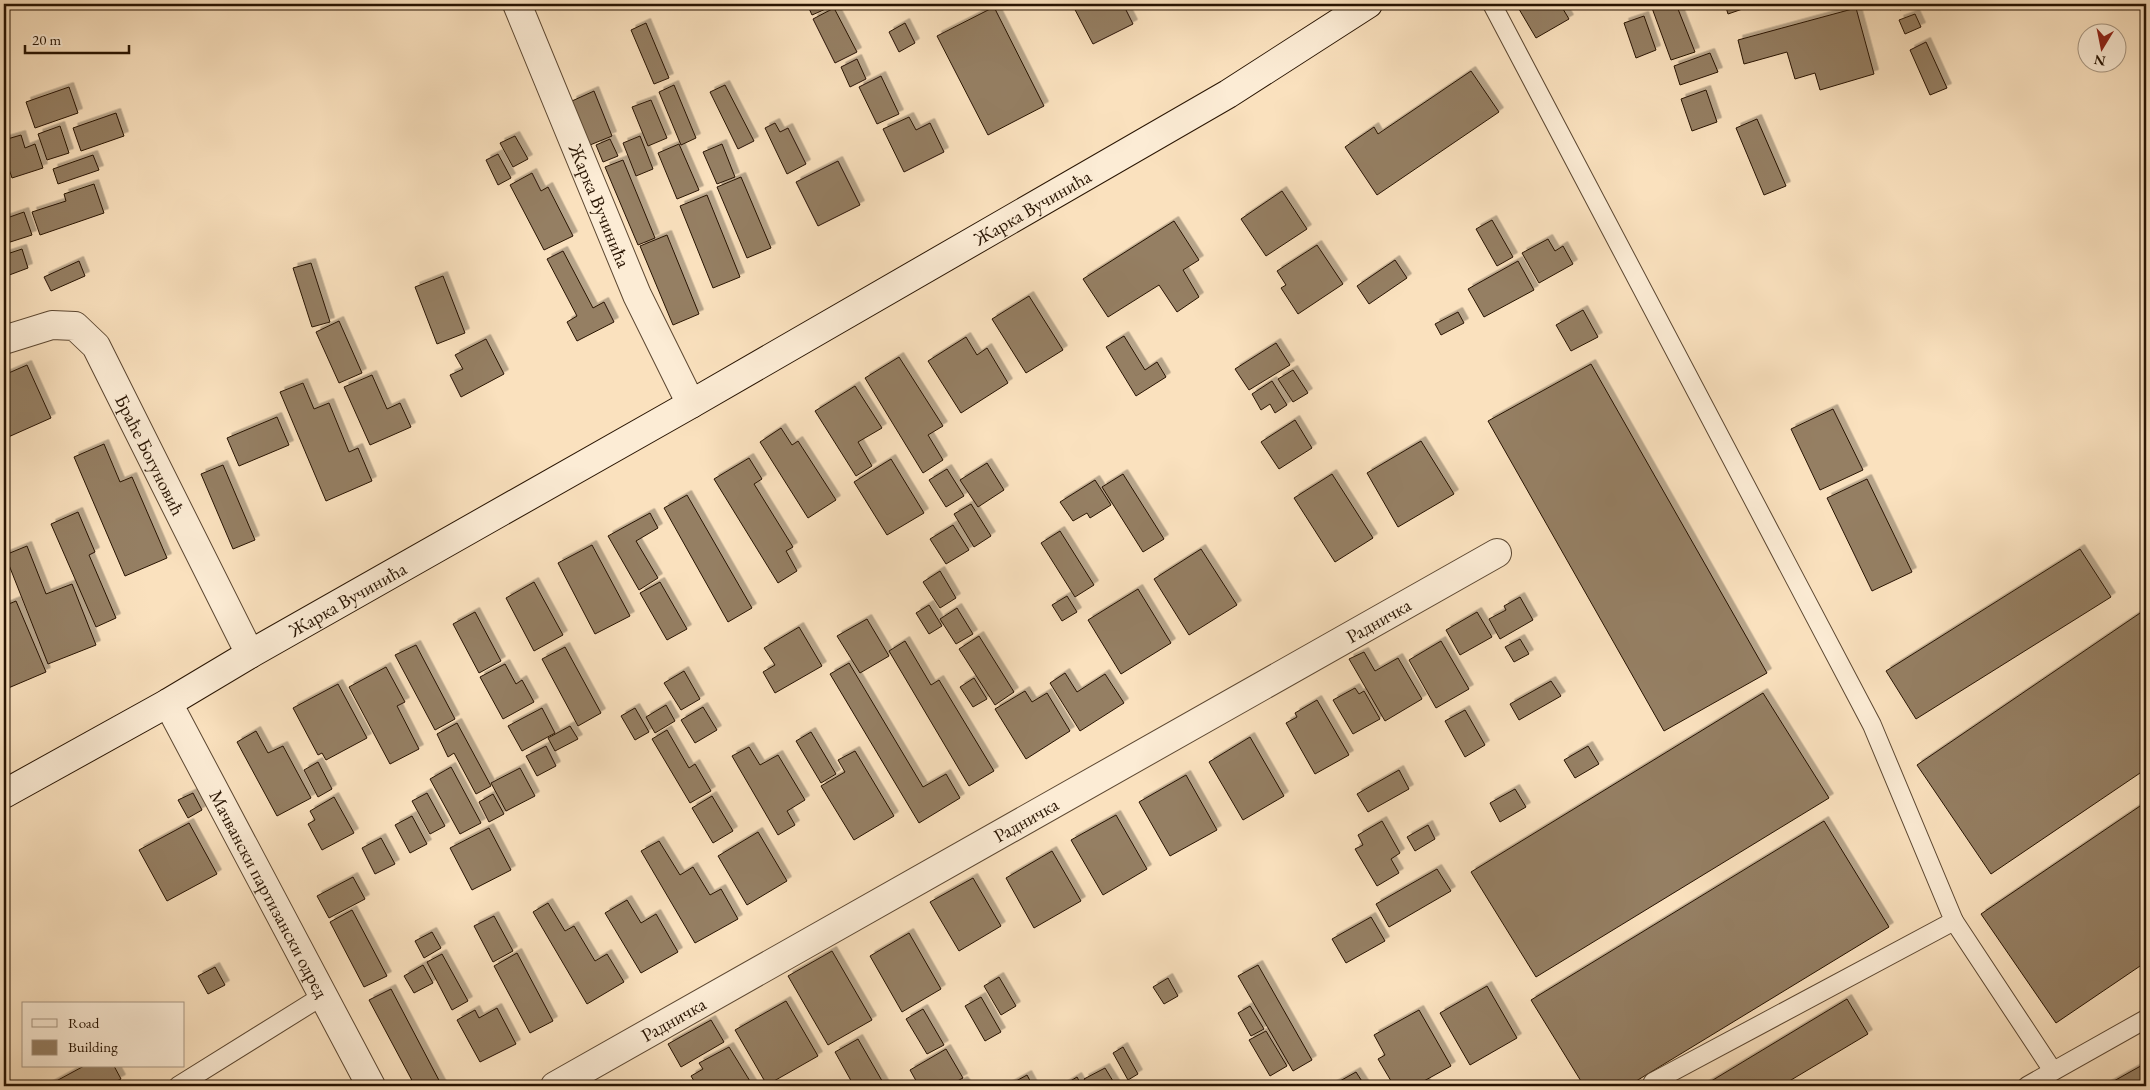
<svg xmlns="http://www.w3.org/2000/svg" width="2150" height="1090" font-family="'EB Garamond',serif">
	<style>
		.building { fill: #957f64; stroke: #281402; filter: url(#shadow) }
		.lines { fill: none; stroke-linecap: round; stroke-linejoin: round }
		.lane-casing { stroke: #5c4731; stroke-width: 20 }
		.street-casing { stroke: #5c4731; stroke-width: 30 }
		.secondary-casing { stroke: #281402; stroke-width: 30 }
		.lane { stroke: #fcecd5; stroke-width: 18 }
		.street { stroke: #fcecd5; stroke-width: 28 }
		.secondary { stroke: #fcecd5; stroke-width: 28 }
		.labels { text-anchor: middle; stroke-width: 4; stroke-linejoin: round; paint-order: stroke }
		.street-label { font-size: 19px; fill: #281402; stroke: #fcecd5 }
	</style>
	<defs>
		<filter id="shadow"><feDropShadow dx="4.5" dy="-4.5" stdDeviation="0" flood-color="#0004"/></filter>
	</defs>
	<rect width="100%" height="100%" fill="#fae1be"/>
	<filter id="stains"><feTurbulence type="fractalNoise" baseFrequency=".004" numOctaves="4"/><feColorMatrix values="0 0 0 0 .2 0 0 0 0 .09 0 0 0 0 .02 0 0 0 .5 -.17"/></filter>
	<radialGradient id="worn" r=".72"><stop offset=".6" stop-color="#630" stop-opacity="0"/><stop offset="1" stop-color="#630" stop-opacity=".3"/></radialGradient>
	<!-- building -->
	<g class="building">
		<polygon points="807,4 826,4 828,8 812,15"/>
		<polygon points="1072,4 1112,4 1113,7 1123,4 1133,24 1093,44"/>
		<polygon points="1516,4 1560,4 1569,19 1536,38"/>
		<polygon points="1650,4 1665,4 1652,8"/>
		<polygon points="1665,4 1676,4 1695,52 1671,60 1652,8"/>
		<polygon points="1725,4 1757,4 1728,14"/>
		<polygon points="1898,4 1920,4 1900,10"/>
		<polygon points="994,7 1044,106 988,135 937,36"/>
		<polygon points="834,8 857,52 835,63 813,19"/>
		<polygon points="1856,8 1874,74 1820,90 1815,73 1795,79 1787,52 1744,64 1738,40"/>
		<polygon points="1915,14 1921,27 1905,34 1899,20"/>
		<polygon points="1644,16 1656,50 1636,58 1624,23"/>
		<polygon points="646,23 669,78 654,84 631,30"/>
		<polygon points="905,23 915,43 899,52 889,32"/>
		<polygon points="1926,42 1947,88 1930,95 1910,50"/>
		<polygon points="1710,53 1718,72 1680,85 1674,66"/>
		<polygon points="857,59 866,79 850,87 841,67"/>
		<polygon points="1471,71 1499,112 1377,195 1345,147 1374,127 1378,134"/>
		<polygon points="881,76 899,114 877,124 859,87"/>
		<polygon points="674,85 696,138 681,145 659,92"/>
		<polygon points="725,85 754,141 738,149 710,92"/>
		<polygon points="69,87 78,113 35,128 26,102"/>
		<polygon points="1706,90 1717,122 1692,131 1681,99"/>
		<polygon points="594,91 612,136 590,145 572,101"/>
		<polygon points="651,100 667,138 648,146 632,107"/>
		<polygon points="116,113 124,136 81,151 73,128"/>
		<polygon points="909,117 916,130 930,123 944,152 904,172 883,129"/>
		<polygon points="1757,119 1786,186 1764,195 1736,128"/>
		<polygon points="775,123 780,132 788,128 806,164 787,174 765,128"/>
		<polygon points="60,126 69,153 47,160 38,134"/>
		<polygon points="21,135 25,148 35,144 43,168 12,178 4,154 4,140"/>
		<polygon points="515,136 528,159 513,167 500,143"/>
		<polygon points="640,136 653,169 636,176 623,143"/>
		<polygon points="610,139 618,156 603,162 596,145"/>
		<polygon points="679,144 699,190 677,199 658,153"/>
		<polygon points="722,144 735,177 717,184 703,152"/>
		<polygon points="498,154 511,178 498,185 486,160"/>
		<polygon points="93,155 99,170 58,184 53,169"/>
		<polygon points="623,160 655,238 638,245 605,167"/>
		<polygon points="838,161 860,205 818,226 796,182"/>
		<polygon points="532,173 541,191 548,187 573,236 544,250 510,185"/>
		<polygon points="741,177 771,248 747,258 717,187"/>
		<polygon points="94,184 104,213 40,235 32,212 66,201 64,194"/>
		<polygon points="1282,191 1307,229 1266,256 1241,219"/>
		<polygon points="707,195 740,277 713,288 680,206"/>
		<polygon points="24,212 32,235 4,244 4,219"/>
		<polygon points="1492,220 1513,257 1497,266 1476,229"/>
		<polygon points="1174,221 1199,260 1183,270 1199,297 1177,312 1159,285 1108,317 1083,279"/>
		<polygon points="667,235 699,314 673,325 640,246"/>
		<polygon points="1548,239 1555,251 1563,246 1573,264 1539,283 1522,253"/>
		<polygon points="1317,245 1343,284 1298,314 1281,288 1286,285 1277,271"/>
		<polygon points="22,249 28,268 4,277 4,255"/>
		<polygon points="563,251 593,308 604,302 614,322 577,341 567,322 577,316 547,259"/>
		<polygon points="1395,260 1407,278 1369,304 1357,286"/>
		<polygon points="79,261 85,276 51,291 44,277"/>
		<polygon points="1518,261 1534,290 1484,317 1468,289"/>
		<polygon points="311,263 330,322 312,327 293,268"/>
		<polygon points="443,276 465,333 437,344 415,287"/>
		<polygon points="1029,296 1063,350 1026,373 992,319"/>
		<polygon points="1583,310 1598,337 1571,351 1556,325"/>
		<polygon points="1458,312 1464,323 1441,335 1435,324"/>
		<polygon points="339,321 362,373 339,383 316,332"/>
		<polygon points="1124,336 1145,370 1157,362 1166,377 1136,396 1106,347"/>
		<polygon points="966,337 977,355 987,348 1008,383 961,413 928,361"/>
		<polygon points="486,339 504,374 461,397 450,375 463,369 455,355"/>
		<polygon points="1276,343 1290,365 1249,390 1235,369"/>
		<polygon points="899,357 943,426 928,435 943,460 923,473 865,378"/>
		<polygon points="1591,364 1767,673 1664,731 1488,421"/>
		<polygon points="27,365 51,418 6,438 4,433 4,375"/>
		<polygon points="1293,370 1308,393 1293,402 1278,379"/>
		<polygon points="372,375 387,409 400,403 411,427 370,445 344,387"/>
		<polygon points="1272,381 1287,405 1275,413 1270,404 1261,410 1252,394"/>
		<polygon points="303,383 314,409 329,403 349,452 358,448 372,481 326,501 280,392"/>
		<polygon points="855,386 882,428 858,442 872,466 856,476 815,411"/>
		<polygon points="1833,409 1863,470 1820,490 1791,429"/>
		<polygon points="277,417 289,445 239,466 227,438"/>
		<polygon points="1295,420 1312,448 1279,469 1261,442"/>
		<polygon points="781,428 792,445 798,441 836,500 808,518 760,442"/>
		<polygon points="1421,441 1454,494 1398,527 1367,473"/>
		<polygon points="104,444 120,482 132,477 167,558 125,576 74,457"/>
		<polygon points="749,458 762,479 754,484 793,547 786,551 797,571 778,583 714,479"/>
		<polygon points="891,459 924,513 887,535 854,482"/>
		<polygon points="987,463 1004,490 978,507 960,480"/>
		<polygon points="223,465 255,540 233,549 201,474"/>
		<polygon points="947,469 964,496 946,507 929,480"/>
		<polygon points="1123,474 1164,539 1143,552 1102,487"/>
		<polygon points="1332,474 1373,538 1335,562 1294,498"/>
		<polygon points="1867,479 1912,572 1872,591 1827,498"/>
		<polygon points="1095,480 1111,505 1090,518 1087,513 1073,521 1060,502"/>
		<polygon points="687,495 752,608 728,622 664,508"/>
		<polygon points="971,504 991,536 974,547 954,514"/>
		<polygon points="78,512 95,552 89,555 116,618 96,627 51,524"/>
		<polygon points="650,513 658,528 636,541 658,578 639,590 608,536"/>
		<polygon points="953,525 969,550 946,564 930,539"/>
		<polygon points="1060,531 1094,585 1075,597 1041,543"/>
		<polygon points="592,545 630,616 595,634 558,563"/>
		<polygon points="27,546 46,594 72,584 96,645 48,664 5,555"/>
		<polygon points="1201,549 1237,605 1189,635 1154,579"/>
		<polygon points="2080,549 2111,597 1916,719 1886,671"/>
		<polygon points="940,571 956,598 940,608 923,582"/>
		<polygon points="534,582 563,635 534,651 506,598"/>
		<polygon points="660,582 687,629 667,640 640,593"/>
		<polygon points="1138,589 1171,643 1121,674 1088,620"/>
		<polygon points="1067,596 1077,612 1062,621 1052,605"/>
		<polygon points="1520,597 1533,620 1500,639 1489,619 1506,610 1504,606"/>
		<polygon points="16,601 46,672 6,689 4,683 4,606"/>
		<polygon points="929,605 942,626 929,634 916,613"/>
		<polygon points="957,608 973,634 956,644 940,619"/>
		<polygon points="2146,609 2146,769 1991,874 1917,765"/>
		<polygon points="475,612 501,661 479,673 453,624"/>
		<polygon points="1477,612 1492,637 1460,655 1446,630"/>
		<polygon points="867,619 889,656 860,673 837,636"/>
		<polygon points="799,627 822,666 775,693 763,672 775,665 764,648"/>
		<polygon points="979,636 1014,692 995,705 959,649"/>
		<polygon points="1520,639 1529,654 1514,662 1505,647"/>
		<polygon points="905,641 931,685 939,680 994,771 969,786 889,651"/>
		<polygon points="1441,641 1469,689 1436,708 1409,660"/>
		<polygon points="416,645 455,719 435,730 395,655"/>
		<polygon points="565,647 601,713 578,726 542,659"/>
		<polygon points="1364,652 1375,671 1398,658 1422,699 1385,721 1349,659"/>
		<polygon points="849,663 923,787 946,774 960,798 919,823 830,674"/>
		<polygon points="505,664 516,684 522,680 534,702 503,719 480,677"/>
		<polygon points="386,667 405,702 397,706 419,749 390,764 349,687"/>
		<polygon points="684,671 700,699 681,710 664,683"/>
		<polygon points="1065,673 1077,692 1105,674 1124,703 1080,731 1050,683"/>
		<polygon points="974,678 987,699 973,707 960,687"/>
		<polygon points="1551,681 1561,696 1519,720 1510,704"/>
		<polygon points="338,684 367,738 326,760 322,753 318,755 293,708"/>
		<polygon points="1355,688 1359,694 1364,691 1380,719 1353,734 1333,700"/>
		<polygon points="1025,691 1032,702 1047,693 1070,731 1026,759 995,709"/>
		<polygon points="1763,693 1829,798 1536,977 1471,872"/>
		<polygon points="1317,700 1349,755 1315,774 1286,723 1297,717 1295,713"/>
		<polygon points="666,705 675,721 655,733 646,717"/>
		<polygon points="703,707 717,730 695,743 681,720"/>
		<polygon points="542,708 555,733 522,751 508,726"/>
		<polygon points="635,708 649,732 635,740 621,716"/>
		<polygon points="1465,710 1485,745 1465,757 1445,721"/>
		<polygon points="457,723 491,786 476,794 454,753 448,757 437,734"/>
		<polygon points="570,726 578,739 555,751 548,738"/>
		<polygon points="667,730 689,768 695,764 711,791 690,803 652,739"/>
		<polygon points="256,731 268,753 283,746 311,798 277,816 237,742"/>
		<polygon points="811,732 836,774 821,783 796,741"/>
		<polygon points="1250,737 1284,796 1243,820 1209,762"/>
		<polygon points="546,746 556,766 537,776 526,756"/>
		<polygon points="1588,746 1599,764 1575,778 1564,760"/>
		<polygon points="749,747 760,765 778,755 805,800 787,811 795,825 778,835 732,756"/>
		<polygon points="855,751 894,816 854,840 821,786 845,772 838,760"/>
		<polygon points="318,762 332,789 318,797 304,770"/>
		<polygon points="451,767 481,823 460,834 430,779"/>
		<polygon points="520,768 535,796 506,811 491,783"/>
		<polygon points="1399,770 1409,789 1368,812 1357,794"/>
		<polygon points="1186,775 1217,830 1170,856 1139,802"/>
		<polygon points="1515,789 1526,807 1500,822 1490,803"/>
		<polygon points="193,793 202,810 188,818 178,800"/>
		<polygon points="427,793 445,826 430,834 412,801"/>
		<polygon points="493,794 504,814 489,822 479,802"/>
		<polygon points="712,796 733,831 713,843 692,808"/>
		<polygon points="334,797 354,833 322,850 308,824 315,820 310,811"/>
		<polygon points="2146,802 2146,962 2056,1023 1981,914"/>
		<polygon points="1116,815 1147,869 1103,895 1071,840"/>
		<polygon points="412,816 427,844 410,853 395,825"/>
		<polygon points="1382,821 1400,853 1391,859 1399,873 1377,886 1355,849 1363,845 1358,835"/>
		<polygon points="1824,821 1889,927 1628,1086 1584,1086 1531,1000"/>
		<polygon points="189,823 217,874 167,901 139,850"/>
		<polygon points="1428,825 1435,839 1415,851 1407,837"/>
		<polygon points="489,828 511,870 472,890 450,848"/>
		<polygon points="758,832 787,881 747,905 718,856"/>
		<polygon points="381,838 395,864 375,874 362,848"/>
		<polygon points="659,841 680,875 693,867 710,895 721,889 738,919 695,943 641,851"/>
		<polygon points="1052,851 1081,901 1034,928 1006,878"/>
		<polygon points="1437,869 1451,891 1389,927 1376,904"/>
		<polygon points="353,877 365,899 329,918 317,896"/>
		<polygon points="973,878 1001,926 959,951 930,902"/>
		<polygon points="627,900 641,923 656,914 678,952 641,973 605,913"/>
		<polygon points="548,903 565,931 574,926 595,961 607,954 624,982 587,1004 533,912"/>
		<polygon points="352,910 387,976 364,987 330,922"/>
		<polygon points="494,916 513,951 493,962 474,926"/>
		<polygon points="1371,917 1385,941 1346,963 1332,939"/>
		<polygon points="432,932 441,948 424,958 415,941"/>
		<polygon points="909,933 941,989 902,1012 870,956"/>
		<polygon points="832,951 872,1020 828,1045 788,976"/>
		<polygon points="517,953 553,1021 530,1033 494,966"/>
		<polygon points="442,954 468,1001 452,1010 427,962"/>
		<polygon points="423,965 433,983 414,993 404,976"/>
		<polygon points="1258,965 1312,1060 1293,1071 1238,976"/>
		<polygon points="215,967 225,985 208,994 198,976"/>
		<polygon points="999,977 1016,1006 1001,1015 984,986"/>
		<polygon points="1168,978 1178,996 1164,1004 1153,987"/>
		<polygon points="1487,986 1517,1038 1470,1065 1440,1013"/>
		<polygon points="391,989 442,1086 415,1086 369,1000"/>
		<polygon points="981,997 1001,1032 985,1041 965,1006"/>
		<polygon points="1847,999 1868,1034 1781,1086 1703,1086"/>
		<polygon points="786,1001 818,1056 767,1085 735,1030"/>
		<polygon points="1250,1006 1264,1029 1251,1036 1238,1013"/>
		<polygon points="497,1008 516,1044 480,1062 457,1020 475,1010 479,1018"/>
		<polygon points="923,1009 944,1045 927,1054 906,1019"/>
		<polygon points="1419,1010 1451,1066 1424,1081 1427,1086 1394,1086 1378,1059 1385,1055 1374,1035"/>
		<polygon points="711,1020 724,1042 681,1067 668,1044"/>
		<polygon points="1266,1031 1287,1066 1270,1076 1249,1040"/>
		<polygon points="858,1039 885,1086 854,1086 835,1052"/>
		<polygon points="729,1047 753,1086 697,1086 691,1076 703,1069 699,1063"/>
		<polygon points="1123,1047 1138,1074 1128,1080 1113,1053"/>
		<polygon points="946,1049 963,1078 948,1086 919,1086 910,1070"/>
		<polygon points="2146,1063 2146,1086 2105,1086"/>
		<polygon points="84,1066 114,1066 121,1079 107,1086 47,1086"/>
		<polygon points="1105,1068 1116,1086 1088,1086 1084,1079"/>
		<polygon points="1356,1072 1365,1086 1331,1086"/>
		<polygon points="1027,1075 1033,1086 1007,1086"/>
		<polygon points="1077,1077 1082,1086 1062,1086"/>
		<polygon points="963,1081 967,1086 953,1086"/>
	</g>
	<g class="lines">
		<!-- lane casing -->
		<g class="lane-casing">
			<g id="lane">
				<polyline points="1492,4 1872,725 1954,921 1653,1082 1651,1086"/>
				<polyline points="1954,921 2053,1071"/>
				<polyline points="178,1086 324,995"/>
				<polyline points="2027,1086 2146,1019"/>
			</g>
		</g>
		<!-- street casing -->
		<g class="street-casing">
			<g id="street">
				<path id="s1" d="M517,4L637,295L691,404"/>
				<path id="s2" d="M4,340L52,325L75,326L96,346L250,654"/>
				<path id="s3" d="M168,703L371,1086"/>
				<path id="s4" d="M555,1086L1497,553"/>
			</g>
		</g>
		<!-- secondary casing -->
		<g class="secondary-casing">
			<g id="secondary">
				<path id="s5" d="M4,794L168,703L250,654L691,404L1228,94L1368,4"/>
			</g>
		</g>
		<!-- lane -->
		<use href="#lane" class="lane"/>
		<!-- street -->
		<use href="#street" class="street"/>
		<!-- secondary -->
		<use href="#secondary" class="secondary"/>
	</g>
	<g class="labels">
		<!-- street labels -->
		<g class="street-label">
			<text dy="7" stroke="none"><textPath href="#s1" startOffset="218">Жарка Вучинића</textPath></text>
			<text dy="7" stroke="none"><textPath href="#s5" startOffset="1184">Жарка Вучинића</textPath></text>
			<text dy="7" stroke="none"><textPath href="#s2" startOffset="224">Браће Богуновић</textPath></text>
			<text dy="7" stroke="none"><textPath href="#s5" startOffset="395">Жарка Вучинића</textPath></text>
			<text dy="7" stroke="none"><textPath href="#s4" startOffset="946">Радничка</textPath></text>
			<text dy="7" stroke="none"><textPath href="#s4" startOffset="541">Радничка</textPath></text>
			<text dy="7" stroke="none"><textPath href="#s3" startOffset="216">Мачвански партизански одред</textPath></text>
			<text dy="7" stroke="none"><textPath href="#s4" startOffset="136">Радничка</textPath></text>
		</g>
	</g>
	<!-- margin -->
	<rect width="2150" height="1090" fill="none" stroke="#fae1be" stroke-width="20"/>
	<rect x="5" y="5" width="2140" height="1080" fill="none" stroke="#281402" stroke-width="2.5"/>
	<rect x="10" y="10" width="2130" height="1070" fill="none" stroke="#281402"/>
	<!-- legend -->
	<rect x="22" y="1002" width="162" height="65" fill="#fcecd5" stroke="#a79681"/>
	<rect x="32" y="1019" width="25" height="8" fill="#fcecd5" stroke="#a79681"/>
	<text x="68" y="1028" font-size="15" fill="#281402">Road</text>
	<rect x="32" y="1040" width="25" height="15" fill="#957f64" stroke="#a79681"/>
	<text x="68" y="1052" font-size="15" fill="#281402">Building</text>
	<!-- north arrow -->
	<g transform="translate(2102 48) rotate(190)"><circle r="24" fill="#fcecd5" stroke="#a79681"/>
	<path d="M0-4L9 19L0 12L-9 19Z" fill="#8f2418"/>
	<text y="-8" font-size="14" font-weight="bold" text-anchor="middle" fill="#281402">N</text>
	</g>
	<!-- scale -->
	<path d="M25 45v8h104v-8" fill="none" stroke="#281402" stroke-width="2.5"/>
	<text x="32" y="45" font-size="15" fill="#281402" stroke="#fcecd5" stroke-width="4" paint-order="stroke">20 m</text>
	<rect width="100%" height="100%" filter="url(#stains)"/>
	<rect width="100%" height="100%" fill="url(#worn)"/>
</svg>
